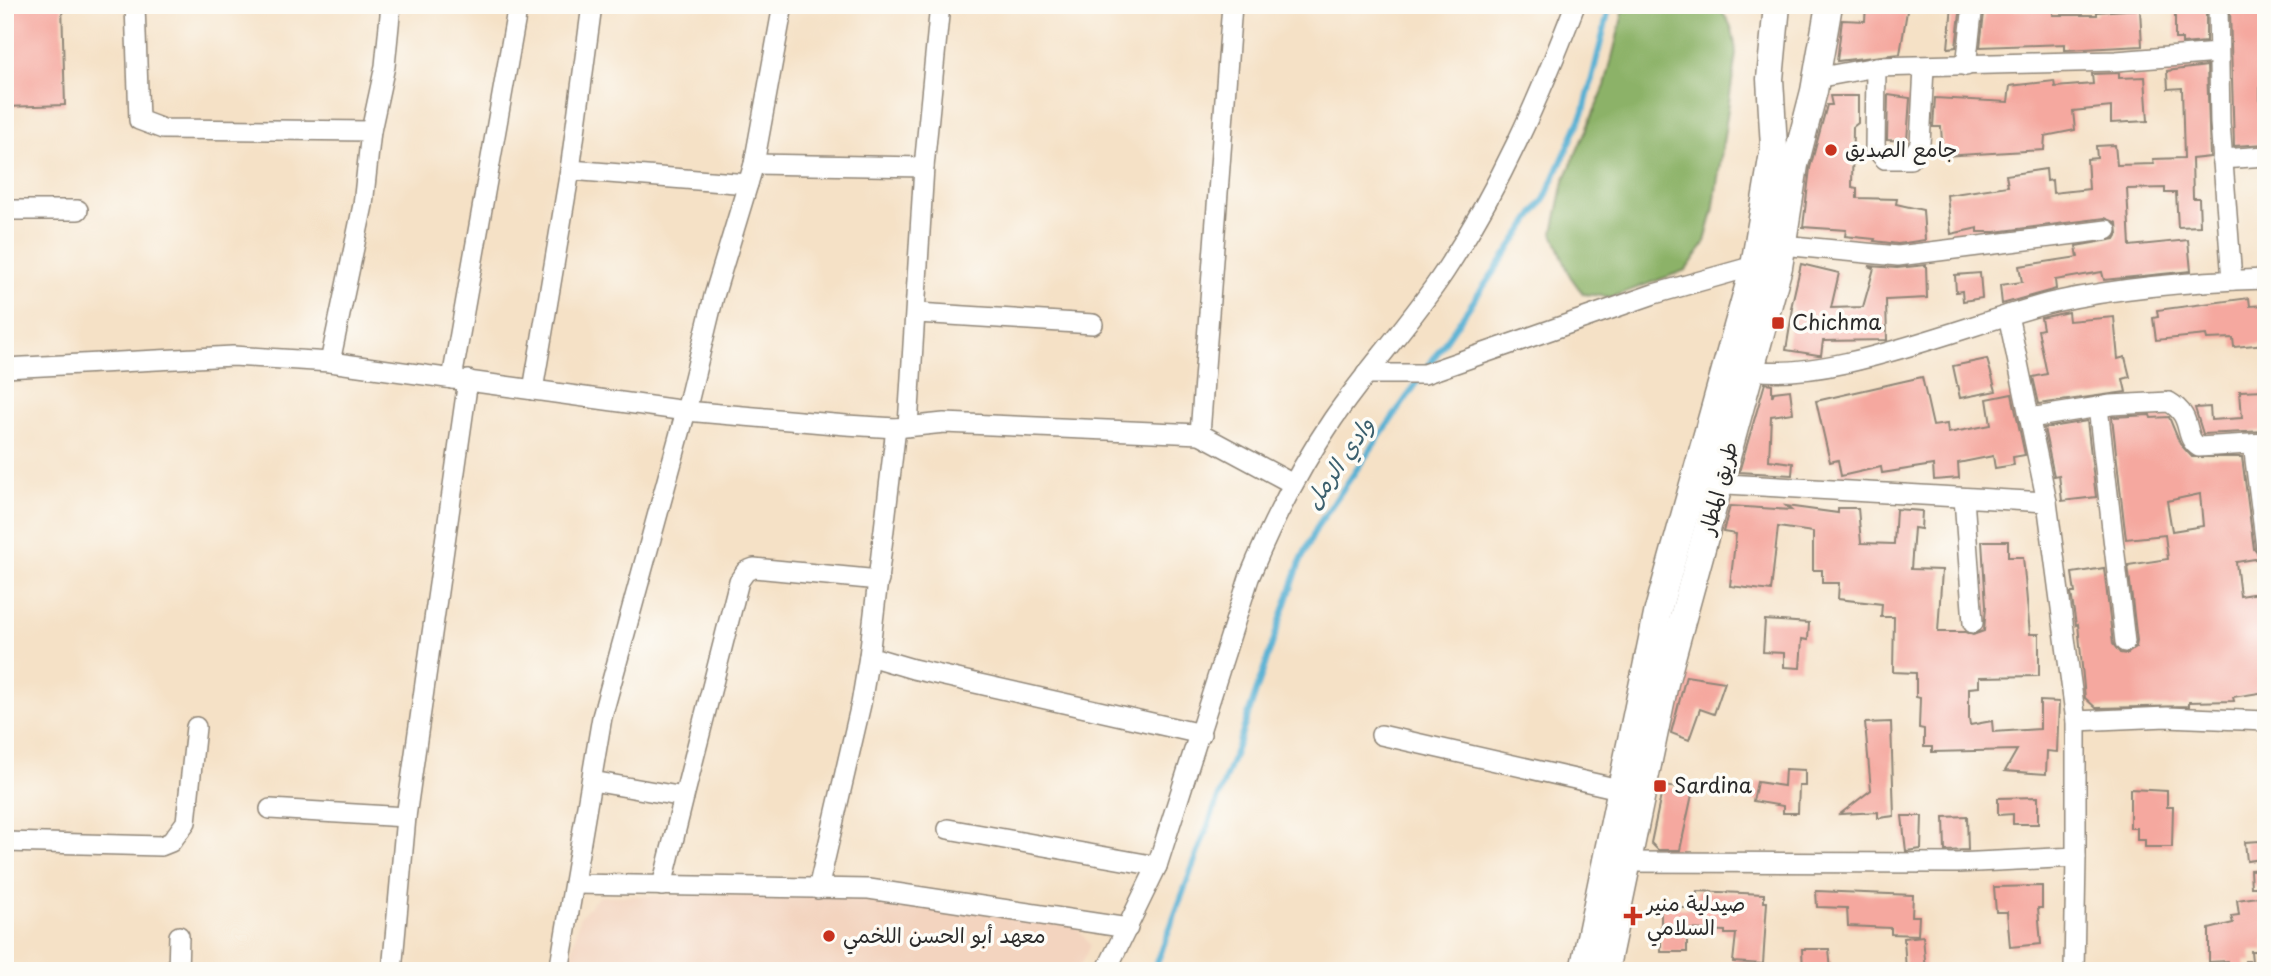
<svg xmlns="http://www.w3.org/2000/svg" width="2271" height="976" font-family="'Playpen Sans','Playpen Sans Arabic',sans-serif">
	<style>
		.built { fill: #f3d4bf }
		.forest { fill: #8cb268; stroke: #5c6e4a; stroke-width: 2 }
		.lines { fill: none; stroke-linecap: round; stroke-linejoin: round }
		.stream { stroke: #56b0d3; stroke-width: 6 }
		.building { fill: #f5a89f; fill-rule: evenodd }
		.minor-casing { stroke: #908678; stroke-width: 22 }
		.major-casing { stroke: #908678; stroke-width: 29 }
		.minor { stroke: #fff; stroke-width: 19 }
		.major { stroke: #fff; stroke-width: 26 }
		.poi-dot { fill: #c8321e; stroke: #fdfcf7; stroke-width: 2.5 }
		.labels { text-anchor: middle; stroke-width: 7; stroke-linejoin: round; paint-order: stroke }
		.poi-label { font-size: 21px; fill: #2b2b2b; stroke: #fdfcf7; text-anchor: start }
		.street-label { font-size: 21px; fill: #2b2b2b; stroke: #fdfcf7 }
		.water-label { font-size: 23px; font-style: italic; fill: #3c606e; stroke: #fdfcf7 }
	</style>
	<rect width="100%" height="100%" fill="#fdfcf7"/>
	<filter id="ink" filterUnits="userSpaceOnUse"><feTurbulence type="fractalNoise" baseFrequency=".0143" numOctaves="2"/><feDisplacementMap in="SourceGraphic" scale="14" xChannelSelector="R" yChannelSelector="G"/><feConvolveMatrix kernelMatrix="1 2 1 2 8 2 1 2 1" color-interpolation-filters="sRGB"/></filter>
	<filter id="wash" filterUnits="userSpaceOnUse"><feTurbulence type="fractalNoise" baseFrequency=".00686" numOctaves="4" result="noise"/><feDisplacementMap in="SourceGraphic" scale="28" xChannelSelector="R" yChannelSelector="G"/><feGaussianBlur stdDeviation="1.57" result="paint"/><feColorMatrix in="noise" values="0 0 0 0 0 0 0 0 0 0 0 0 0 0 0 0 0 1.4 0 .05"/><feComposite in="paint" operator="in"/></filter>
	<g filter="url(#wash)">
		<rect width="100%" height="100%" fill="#f5e1c6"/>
		<!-- built -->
		<polygon class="built" points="868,894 1076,926 1090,945 1078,971 568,971 579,918 599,896"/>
		<!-- forest -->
		<path class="forest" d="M1713,5C1732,18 1734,33 1736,54L1713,212L1704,245L1686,270L1612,297L1583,294L1570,276L1553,233L1564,181L1605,86L1624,9L1642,6Z"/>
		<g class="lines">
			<!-- stream -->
			<g class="stream">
				<polyline points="1429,365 1545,198 1584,111 1610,5"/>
				<polyline points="1154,971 1240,739 1300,562 1318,525 1421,377"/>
			</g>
		</g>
		<g id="blocks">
			<!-- building -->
			<g class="building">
				<polygon points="5,5 62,5 65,105 5,107"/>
				<polygon points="1866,5 1908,5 1900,54 1837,61 1842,20 1865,21"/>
				<polygon points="1952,5 1961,5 1956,47 1948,48"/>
				<polygon points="1985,5 2002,5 2002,10 2053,9 2053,15 2097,15 2097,12 2140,9 2142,46 2065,50 2065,44 1980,47"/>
				<polygon points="2175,5 2206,5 2206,42 2182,44 2182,39 2175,39"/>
				<polygon points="2261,5 2266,78 2260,78 2260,107 2266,107 2266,144 2234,146 2230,10"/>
				<polygon points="2207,66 2210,157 2192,159 2193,198 2199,198 2200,226 2178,227 2176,193 2165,193 2165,188 2127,189 2130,246 2188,240 2191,271 2104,280 2102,272 2055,280 2056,289 2002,304 2000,285 2022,282 2019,266 2078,257 2076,246 2115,239 2118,234 2117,223 2105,218 1995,232 1978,232 1978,228 1951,234 1947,195 2008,186 2006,175 2046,169 2047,181 2052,180 2053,193 2089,189 2087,159 2097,158 2096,146 2115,145 2117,165 2154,164 2153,159 2184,158 2182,88 2168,89 2167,71"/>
				<polygon points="2119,73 2119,78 2145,77 2148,121 2111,123 2111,107 2073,111 2075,130 2045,136 2044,150 1943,156 1941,127 1933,127 1935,98 2008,102 2010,86 2054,81 2055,87 2093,84 2092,74"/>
				<polygon points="1888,95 1910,98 1907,141 1887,140"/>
				<polygon points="1830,96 1858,96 1858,123 1853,127 1852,187 1857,188 1857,198 1897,199 1896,204 1923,210 1925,240 1898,244 1874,241 1875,239 1845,236 1846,230 1803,227 1810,168 1827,105 1832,105"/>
				<polygon points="1801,264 1839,273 1831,308 1863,307 1874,268 1869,266 1897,268 1926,265 1927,298 1886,300 1887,340 1823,341 1821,355 1818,355 1786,350 1793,308 1791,308"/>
				<polygon points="1980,273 1982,298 1963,301 1962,291 1956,292 1955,275"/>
				<polygon points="2249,298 2250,306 2265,305 2266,344 2234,347 2233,338 2207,339 2206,335 2156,340 2153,318 2158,317 2157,310"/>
				<polygon points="2068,312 2069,321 2114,317 2118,359 2125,357 2130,377 2123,379 2126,392 2039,404 2033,377 2047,374 2038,330 2043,329 2041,318"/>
				<polygon points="1987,359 1996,391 1960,398 1953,366"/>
				<polygon points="1922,377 1933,426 1947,424 1948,433 1991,425 1987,399 2012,394 2025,455 2013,457 2014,465 1995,468 1993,456 1958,463 1959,478 1934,480 1933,465 1882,473 1881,467 1841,476 1838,460 1830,462 1816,401"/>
				<polygon points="1765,383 1772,384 1772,397 1774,392 1790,390 1793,413 1771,416 1769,460 1793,463 1792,475 1739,472"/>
				<polygon points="2266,390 2266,431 2203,434 2195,408 2210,407 2211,420 2242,418 2240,391"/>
				<path d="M2150,415L2151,418L2169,417L2180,444L2192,457H2242L2254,549L2261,558L2236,562L2240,596L2258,593L2266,633V692L2233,697L2234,701L2189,702V706L2096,708L2085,698L2078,624L2076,625L2071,593H2075L2072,573L2104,568L2113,644L2120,653L2127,654L2136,647L2137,641L2128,565L2168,559L2165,535L2126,539L2124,523L2112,417ZM2200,494L2203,526L2172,531L2167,501Z"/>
				<polygon points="2087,421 2096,497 2062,501 2059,475 2054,476 2044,428"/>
				<polygon points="1730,506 1791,510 1786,506 1838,513 1838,508 1858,508 1861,543 1894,544 1896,509 1922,511 1921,529 1914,528 1911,569 1942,570 1938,632 1965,632 1973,635 1984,631 1986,606 1982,541 2008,541 2008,557 2023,557 2030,634 2039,634 2039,676 1979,677 1979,687 1969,688 1969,719 1970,725 1992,721 1993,732 2040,729 2040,701 2059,702 2057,752 2047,751 2046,774 2005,771 2017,750 1932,752 1932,747 1924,747 1924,729 1919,728 1920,698 1916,697 1916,673 1893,672 1894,617 1881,617 1882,604 1838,599 1839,583 1822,583 1822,570 1813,570 1813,532 1778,527 1771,591 1730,586 1736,534 1723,532"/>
				<polygon points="1765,620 1809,623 1808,640 1802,639 1800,668 1784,667 1784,653 1763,652"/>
				<polygon points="1686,676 1725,682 1714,714 1700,709 1689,740 1671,733"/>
				<polygon points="1891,722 1894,816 1878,818 1878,812 1840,814 1871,790 1865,723"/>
				<polygon points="1785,769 1805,770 1805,786 1799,786 1798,813 1783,813 1783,806 1753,801 1757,782 1784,786"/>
				<polygon points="1663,786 1693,790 1680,850 1658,850 1651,843"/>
				<polygon points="2130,789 2167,791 2167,807 2173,807 2172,847 2145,847 2145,840 2137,840 2137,828 2130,828"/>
				<polygon points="2038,797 2038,824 2013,824 2013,814 1998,815 1998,798"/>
				<polygon points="1902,816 1922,816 1921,849 1906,851"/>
				<polygon points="1967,816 1968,850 1945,851 1944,817"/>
				<polygon points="2260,841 2262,859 2247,861 2245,842"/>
				<polygon points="2266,869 2266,887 2251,887 2250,870"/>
				<polygon points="2042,886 2042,908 2038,908 2041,944 2010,947 2007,912 1996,912 1994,887"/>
				<polygon points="1697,891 1764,894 1764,902 1767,902 1763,964 1733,962 1736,934 1725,934 1725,931 1687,929 1687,952 1661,952 1661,908 1696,908"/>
				<polygon points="1816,891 1913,895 1912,916 1919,916 1918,935 1891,934 1891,928 1848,926 1847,908 1817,907"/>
				<polygon points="2264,896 2264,951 2251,951 2252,961 2245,961 2246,971 2228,971 2227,961 2209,962 2209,929 2233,923 2231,916 2239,915 2237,900"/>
				<polygon points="1923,936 1926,971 1906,971 1904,938"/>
				<polygon points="1802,949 1829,949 1831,971 1803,971"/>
			</g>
		</g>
	</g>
	<g filter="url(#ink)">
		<use href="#blocks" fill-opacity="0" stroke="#908678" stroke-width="2"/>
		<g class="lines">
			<!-- minor casing -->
			<g class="minor-casing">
				<g id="minor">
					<polyline points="135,5 139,120 163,129 371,131"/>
					<polyline points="2218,5 2220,123 2232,280"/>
					<polyline points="1966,66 1973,5"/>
					<polyline points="1876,67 1875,148 1885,159 1910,159 1920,144 1924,68"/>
					<polyline points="1816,78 1876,67 2116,61 2218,53"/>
					<polyline points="2222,159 2266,156"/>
					<polyline points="754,164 924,167 940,5"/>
					<polyline points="570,170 592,5"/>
					<polyline points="5,210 78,210"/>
					<polyline points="1782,245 1898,256 2107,230"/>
					<polyline points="917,313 1093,324"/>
					<polyline points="2008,315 2047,502"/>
					<polyline points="330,362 363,205 371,131 385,66 391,5"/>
					<path d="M1739,367C1817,390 1973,321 2054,302C2122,287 2196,281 2266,279"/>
					<polyline points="5,368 233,356 330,362 686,411 846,425 896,428 944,423 1200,434 1293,484"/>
					<polyline points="1366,374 1424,374 1654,294 1754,266 1764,266"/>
					<polyline points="452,379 518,5"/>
					<polyline points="533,390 570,170 748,184"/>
					<polyline points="2098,407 2125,642"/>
					<path d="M2030,418L2111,405L2169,402C2195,417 2182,437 2199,447L2266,443"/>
					<polyline points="908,426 924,167"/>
					<polyline points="896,428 869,656 913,669 1201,734"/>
					<polyline points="1200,434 1232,5"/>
					<polyline points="2253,444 2266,547"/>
					<polyline points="1964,498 1973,623"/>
					<polyline points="2076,721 2167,717 2266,721"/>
					<polyline points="1381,735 1619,789"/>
					<polyline points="592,781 684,797 739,581 746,571 754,568 879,580"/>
					<polyline points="270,809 406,817"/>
					<polyline points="948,829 1157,866"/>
					<polyline points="5,842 161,846 171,842 186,822 196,727"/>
					<polyline points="1616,862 1957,863 2076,857 2076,721 2047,502 1709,483"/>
					<polyline points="574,884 869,889 1128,928"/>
					<polyline points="662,886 684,797"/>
					<polyline points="818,889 861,704 869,656"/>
					<polyline points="178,971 179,936"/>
					<polyline points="392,971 406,817 468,380"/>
					<polyline points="559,971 602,717 686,411 714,296 754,164 783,5"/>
					<path d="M1106,971L1157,866L1249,578C1272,522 1299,469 1333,419C1368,368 1411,323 1445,271C1500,187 1539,99 1575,5"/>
					<polyline points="2074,971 2076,857"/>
				</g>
			</g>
			<!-- major casing -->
			<g class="major-casing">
				<g id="major">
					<polyline points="1583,971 1658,610 1754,266 1774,147 1770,79 1777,5"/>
					<polyline points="1605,971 1665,683 1779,267 1795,165 1814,91 1829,5"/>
				</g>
			</g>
			<!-- minor -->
			<use href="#minor" class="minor"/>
			<!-- major -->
			<use href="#major" class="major"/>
		</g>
	</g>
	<!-- markers -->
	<g class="poi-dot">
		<circle cx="1831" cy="150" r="7"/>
		<rect x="1771" y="316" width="14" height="14" rx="3.5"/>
		<rect x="1653" y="779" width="14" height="14" rx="3.5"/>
		<path d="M1629.5 905.5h7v7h7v7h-7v7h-7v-7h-7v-7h7z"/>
		<circle cx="829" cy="936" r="7"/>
	</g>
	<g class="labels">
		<!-- poi labels -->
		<g class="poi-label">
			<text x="1845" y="157">جامع الصديق</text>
			<text x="1792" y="330">Chichma</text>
			<text x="1674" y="793">Sardina</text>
			<text x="1647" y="911">صيدلية منير<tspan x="1647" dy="24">السلامي</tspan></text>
			<text x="843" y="943">معهد أبو الحسن اللخمي</text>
		</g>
		<!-- street labels -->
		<g class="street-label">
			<text transform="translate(1719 488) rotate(-75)" y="7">طريق المطار</text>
		</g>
		<!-- water labels -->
		<g class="water-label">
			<text transform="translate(1339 463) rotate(-56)" y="8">وادي الرمل</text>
		</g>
	</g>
	<!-- margin -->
	<rect width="2271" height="976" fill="none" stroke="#fdfcf7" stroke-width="28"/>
</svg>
